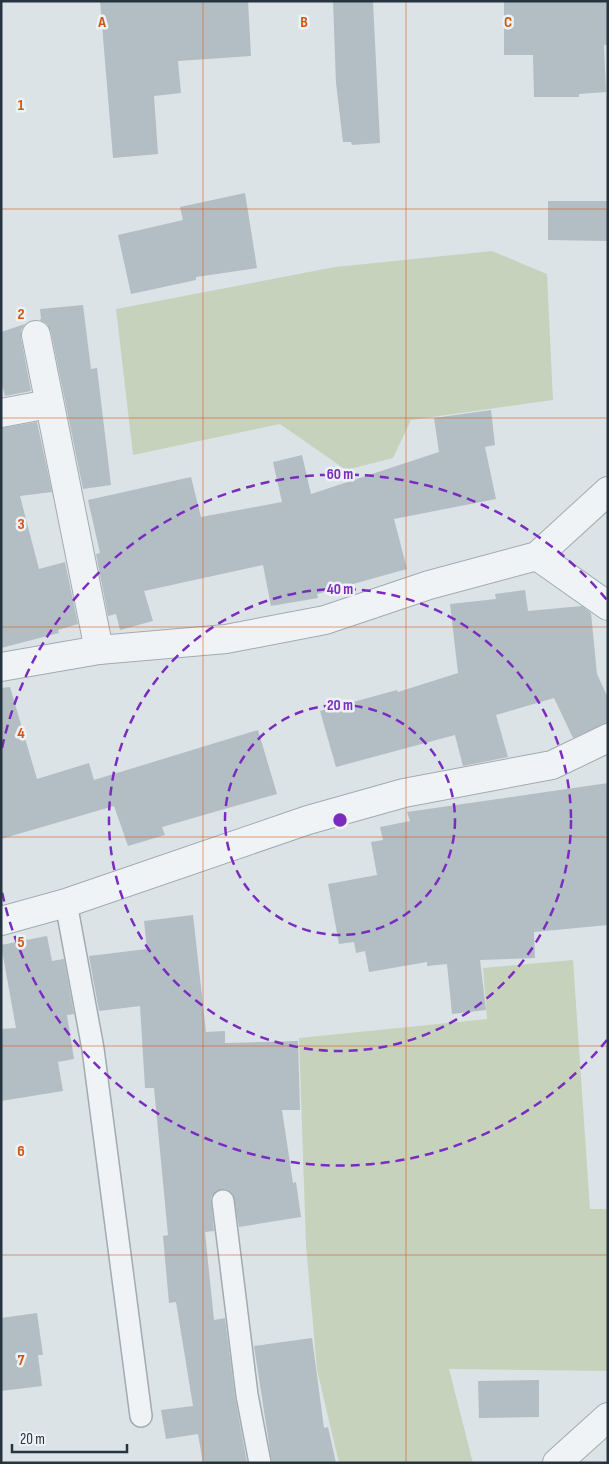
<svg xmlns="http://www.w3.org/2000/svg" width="609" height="1464" font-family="'Sofia Sans Condensed',sans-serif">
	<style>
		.green { fill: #c7d2bd }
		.building { fill: #b3bdc4 }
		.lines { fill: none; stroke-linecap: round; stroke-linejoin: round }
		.service-casing { stroke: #a1abb1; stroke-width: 24 }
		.minor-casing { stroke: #a1abb1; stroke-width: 30 }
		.service { stroke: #eff3f6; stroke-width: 21 }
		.minor { stroke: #eff3f6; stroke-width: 28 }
		.grid { fill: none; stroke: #d45511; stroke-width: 1; stroke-opacity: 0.55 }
		.ring { fill: none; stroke: #7b2cbf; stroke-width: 2.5; stroke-dasharray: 9 6 }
		.grid-label { font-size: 16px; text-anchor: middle; font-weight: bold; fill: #d45511; stroke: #ecf2f5; stroke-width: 5; stroke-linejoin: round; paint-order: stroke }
		.centre { fill: #7b2cbf; stroke: #ecf2f5; stroke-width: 2.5 }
		.ring-label { font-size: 15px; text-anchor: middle; font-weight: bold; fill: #7b2cbf; stroke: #ecf2f5; stroke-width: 5; stroke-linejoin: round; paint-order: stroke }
	</style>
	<rect width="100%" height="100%" fill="#dce3e7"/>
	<!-- green -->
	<g class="green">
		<polygon points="492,251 547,274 553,400 411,420 393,458 346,470 280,424 133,455 116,309 335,267"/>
		<polygon points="573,960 590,1209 608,1209 608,1371 449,1369 473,1463 339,1463 317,1370 306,1245 299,1038 487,1019 483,968"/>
	</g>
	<!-- building -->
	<g class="building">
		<polygon points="100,1 248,1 251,56 178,61 181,93 154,96 158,154 113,158"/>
		<polygon points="333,1 373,1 380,143 352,145 351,142 343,142 336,83"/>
		<polygon points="504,1 608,1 608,45 604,45 606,92 579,94 579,97 534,97 533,55 504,55"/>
		<polygon points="245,193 257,268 196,277 196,280 131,294 118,235 183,220 180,207"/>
		<polygon points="548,201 608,201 608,241 548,240"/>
		<polygon points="83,305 91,369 97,368 111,485 83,489 51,332 47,324 39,320 41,319 40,309"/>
		<polygon points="25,324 21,330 21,338 31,391 5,396 1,381 1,332"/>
		<polygon points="491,410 495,445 485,447 496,499 394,519 407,569 317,594 318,598 271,606 263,565 144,591 153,621 120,630 116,614 108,616 96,554 100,553 88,500 191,477 201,517 282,502 273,462 302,455 311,494 439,452 434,418"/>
		<polygon points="37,422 52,492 20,496 39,569 65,562 78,624 58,630 59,633 1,648 1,428"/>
		<polygon points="525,590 528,611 582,606 591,613 597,674 608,698 608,723 573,738 554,698 496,715 508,757 463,766 455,735 336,767 320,711 397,690 398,692 458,673 450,604 496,599 495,594"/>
		<polygon points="10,687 37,779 89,763 94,780 258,730 277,794 162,827 165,835 128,846 114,806 1,839 1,688"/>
		<polygon points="608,783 608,925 534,932 535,958 480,960 486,1010 452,1014 447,964 427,966 427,962 369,972 365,951 356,953 354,942 339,944 328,884 377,875 371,842 383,840 380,827 410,821 407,812"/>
		<polygon points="193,915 206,1032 225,1031 225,1043 298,1041 300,1110 282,1110 293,1183 296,1182 301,1217 239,1227 233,1194 228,1190 221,1189 211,1197 214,1231 205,1232 214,1320 225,1318 235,1397 247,1463 203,1463 198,1434 166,1439 161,1410 193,1406 176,1302 169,1303 163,1236 168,1235 154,1088 145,1088 140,1006 99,1011 89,956 147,949 144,921"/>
		<polygon points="47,936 52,961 64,959 74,1014 67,1015 74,1059 58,1062 63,1091 1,1101 1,1029 16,1028 1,945"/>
		<polygon points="37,1313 43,1355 38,1355 42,1386 1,1391 1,1318"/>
		<polygon points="312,1338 324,1428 328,1427 336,1463 272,1463 254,1346"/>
		<polygon points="539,1380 539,1417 479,1418 478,1381"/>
	</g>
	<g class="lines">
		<!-- service casing -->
		<g class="service-casing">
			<g id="service">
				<polyline points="66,903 93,1049 141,1416"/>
				<polyline points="223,1201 247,1395 260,1463"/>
			</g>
		</g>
		<!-- minor casing -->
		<g class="minor-casing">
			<g id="minor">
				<polyline points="36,335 99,650"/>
				<polyline points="1,413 49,404"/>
				<polyline points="537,556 608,606"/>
				<polyline points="1,667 99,650 226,639 325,620 429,585 537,556 608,491"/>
				<polyline points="1,921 66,903 308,820 404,793 552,765 608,738"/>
				<polyline points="557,1463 608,1417"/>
			</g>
		</g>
		<!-- service -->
		<use href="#service" class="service"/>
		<!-- minor -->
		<use href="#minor" class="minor"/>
	</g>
	<!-- grid -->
	<path class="grid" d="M203,1V1463M406,1V1463M1,209H608M1,418H608M1,627H608M1,837H608M1,1046H608M1,1255H608"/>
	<!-- distance rings -->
	<g class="ring">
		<circle cx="340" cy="820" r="115"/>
		<circle cx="340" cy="820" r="231"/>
		<path d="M607 1040A346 346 0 0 1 2 892M2 748A346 346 0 0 1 607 600"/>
	</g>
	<g class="grid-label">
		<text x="102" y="27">A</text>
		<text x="304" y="27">B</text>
		<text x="508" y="27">C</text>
		<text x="21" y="110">1</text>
		<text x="21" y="319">2</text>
		<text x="21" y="529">3</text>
		<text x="21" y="738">4</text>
		<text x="21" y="947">5</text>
		<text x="21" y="1156">6</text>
		<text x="21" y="1365">7</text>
	</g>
	<circle cx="340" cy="820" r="8" class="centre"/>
	<g class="ring-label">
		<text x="340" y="479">60 m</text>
		<text x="340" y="594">40 m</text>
		<text x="340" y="710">20 m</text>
	</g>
	<!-- border -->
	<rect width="609" height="1464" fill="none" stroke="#25343f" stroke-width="5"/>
	<!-- scale -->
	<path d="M12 1444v8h115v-8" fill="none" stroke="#25343f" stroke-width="2.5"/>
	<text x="20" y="1444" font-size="15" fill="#25343f" stroke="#ecf2f5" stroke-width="4" paint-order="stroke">20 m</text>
</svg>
